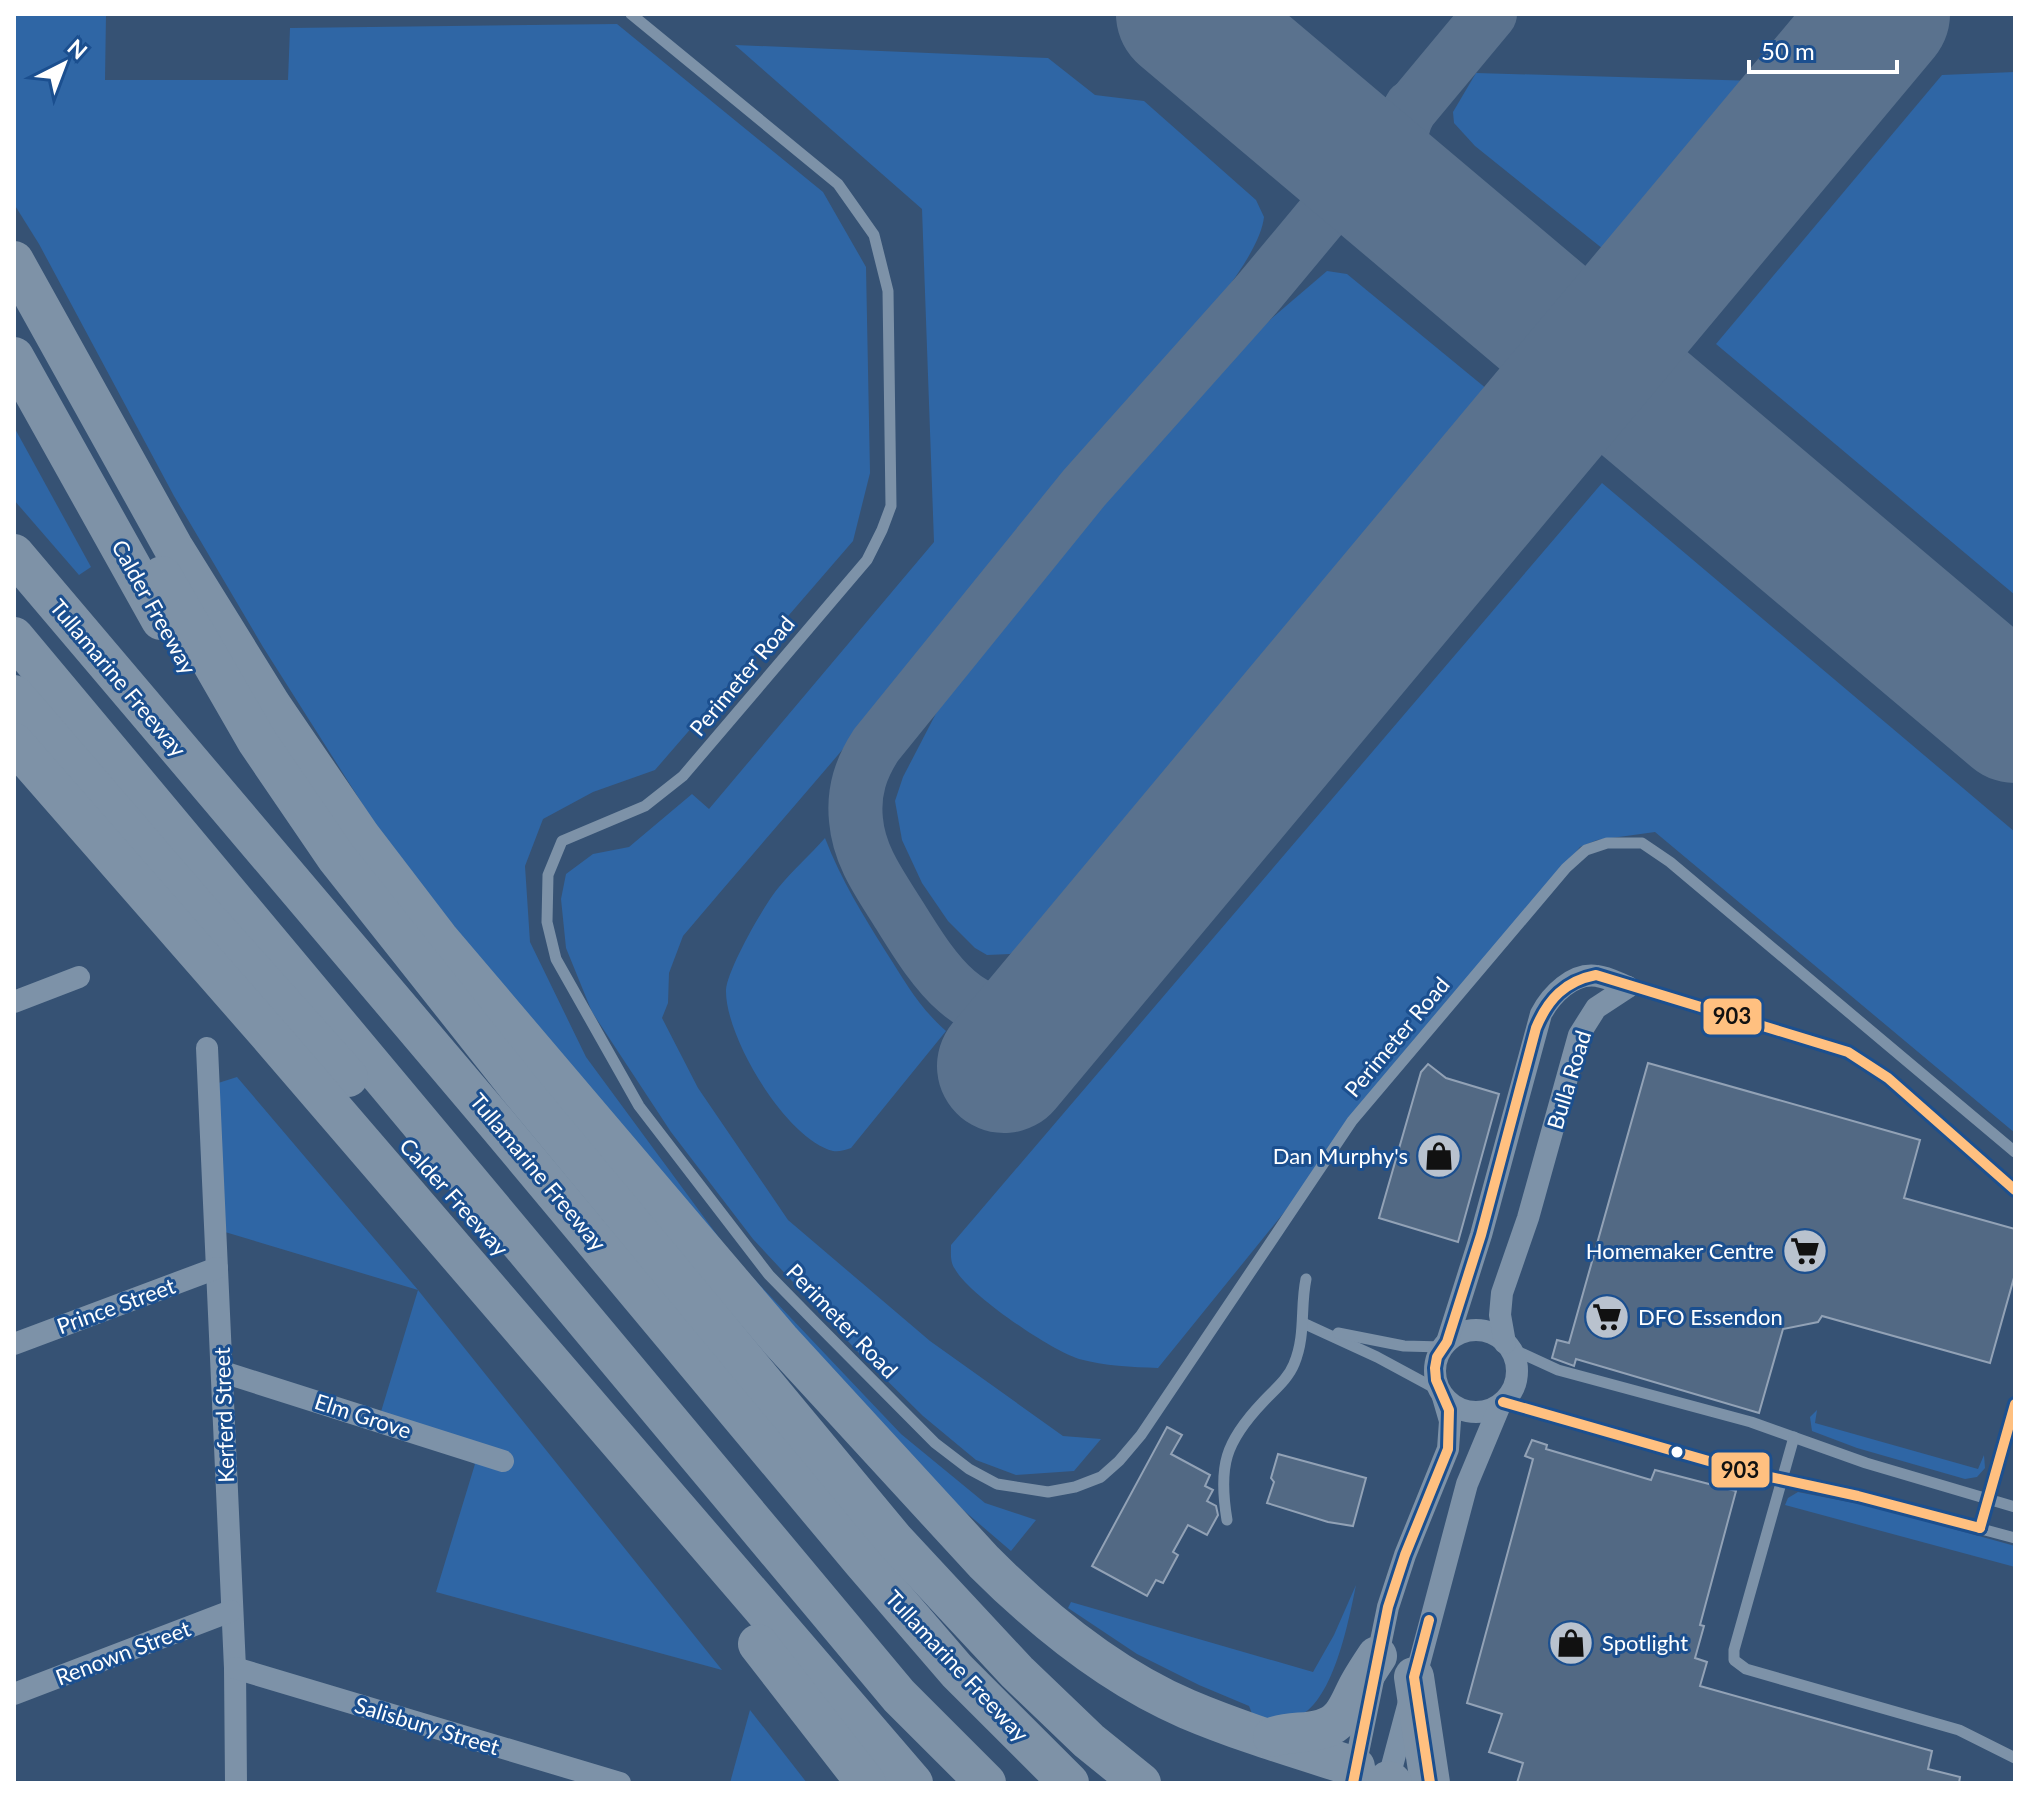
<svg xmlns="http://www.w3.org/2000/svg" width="2029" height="1797" font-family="Lato,sans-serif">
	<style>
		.green { fill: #2f66a5 }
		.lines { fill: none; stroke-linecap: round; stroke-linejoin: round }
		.taxiway { stroke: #5a728e; stroke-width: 54 }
		.runway { stroke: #5a728e; stroke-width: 134 }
		.building { fill: #526984; stroke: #92a2b6; stroke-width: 2 }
		.lane { stroke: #7d92a8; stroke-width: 11 }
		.street { stroke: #7d92a8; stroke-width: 22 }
		.highway { stroke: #7e92a7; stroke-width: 40 }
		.bus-1-casing { stroke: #1b4f8f; stroke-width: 16 }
		.bus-1 { stroke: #ffc080; stroke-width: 10 }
		.bus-dot { fill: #fff; stroke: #1b4f8f; stroke-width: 3 }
		.labels { text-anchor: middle; stroke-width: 6; stroke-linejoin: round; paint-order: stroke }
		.street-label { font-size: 22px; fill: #fff; stroke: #1b4f8f }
		.poi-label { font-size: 22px; fill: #fff; stroke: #1b4f8f; text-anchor: end }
		.line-badge { stroke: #1b4f8f; stroke-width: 3 }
		.pale-badge-label { font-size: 22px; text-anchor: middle; font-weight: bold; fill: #111 }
	</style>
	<rect width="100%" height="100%" fill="#365274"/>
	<!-- green -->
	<g class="green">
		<polygon points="14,14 106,14 105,80 288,80 290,28 617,24 823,192 866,267 870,473 853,541 655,770 593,792 543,819 525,866 530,942 586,1057 734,1258 901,1434 985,1503 1036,1520 1011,1551 948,1497 640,1171 377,827 263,647 174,496 39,244 14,204"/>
		<path d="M735,45L1048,58L1095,95L1144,101L1256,200L1264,217C1258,271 1151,375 1114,420C1039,510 966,602 891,692C823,774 752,854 683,936L669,973L668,1003L662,1018L698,1088L788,1220L930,1341L1063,1436L1101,1439L1074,1471L1016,1475L976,1460L923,1416L859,1353L753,1239L671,1132L592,1012L566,948L561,899L566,874L593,854L629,847L692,794L709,809L934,542L922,209Z"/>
		<polygon points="2015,72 2015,595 1716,344 1942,75"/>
		<polygon points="1476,73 1758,81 1608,253 1475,146 1454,123 1453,112"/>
		<polygon points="1327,271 1347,274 1493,394 1455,442 1020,947 1010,954 987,955 975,948 948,921 922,883 902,840 895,801 903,777 943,700 1126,478 1264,325"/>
		<polygon points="14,427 91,567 79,575 14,500"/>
		<path d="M1602,483L2015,832V1133L1655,832L1597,840L1580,847L1158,1368C1131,1367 1105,1366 1079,1359C1050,1350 969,1295 955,1269C950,1262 951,1254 951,1245Z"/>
		<path d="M825,838C841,880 863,915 886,952C906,983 918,1006 946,1031L851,1148C845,1150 839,1152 833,1151C786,1139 725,1037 726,990C727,970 765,903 779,887C793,870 810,855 825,838Z"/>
		<polygon points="237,1077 418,1290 722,1670 436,1592 475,1464 380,1415 418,1290 225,1232 215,1084"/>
		<polygon points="1817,1410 1815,1423 1978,1469 1984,1455 1985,1468 1977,1477 1965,1479 1857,1448 1812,1431 1810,1417"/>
		<polygon points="1798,1492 1874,1507 2015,1546 2015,1567 1785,1505 1788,1498"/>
		<path d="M1356,1585C1349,1619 1334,1700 1299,1716C1287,1721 1267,1719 1255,1721L1249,1706L1199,1685L1137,1654L1068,1608L1071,1602L1313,1672L1334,1635Z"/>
		<polygon points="750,1710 807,1783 730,1783"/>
	</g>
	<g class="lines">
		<!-- taxiway -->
		<g class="taxiway">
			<path d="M1411,107C1393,143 1394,180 1419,213"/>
			<path d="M1103,947C1085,967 1063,1000 1036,1009C967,1031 929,962 898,913C880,884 859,856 856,820C853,791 861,768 876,745L1084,488L1257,294L1490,14"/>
		</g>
		<!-- runway -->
		<g class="runway">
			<polyline points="1183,14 2015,716"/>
			<polyline points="1004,1066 1883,14"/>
		</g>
	</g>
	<!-- building -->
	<g class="building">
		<polygon points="1648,1063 1920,1140 1904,1198 2015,1229 2015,1274 1990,1363 1822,1316 1818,1322 1783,1329 1759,1413 1576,1359 1574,1366 1552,1358 1557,1340 1569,1343"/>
		<polygon points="1428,1064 1446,1078 1499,1094 1458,1242 1379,1218 1421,1072"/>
		<polygon points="1167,1427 1182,1435 1171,1454 1210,1475 1205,1486 1213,1490 1207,1501 1216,1506 1218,1515 1207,1535 1188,1525 1173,1552 1178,1555 1163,1583 1156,1580 1147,1596 1092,1566"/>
		<polygon points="1532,1440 1547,1445 1546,1449 1651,1480 1655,1470 1736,1491 1700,1625 1704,1626 1695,1658 1707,1662 1700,1686 1932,1751 1928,1769 1960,1777 1959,1783 1517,1783 1523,1763 1489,1752 1502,1714 1467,1703 1533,1459 1525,1456"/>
		<polygon points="1278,1454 1366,1478 1353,1526 1328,1522 1267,1503 1274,1482 1271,1478"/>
	</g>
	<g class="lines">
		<!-- lane -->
		<g class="lane">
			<polyline points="631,14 838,184 874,235 888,291 891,506 882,530 867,560 683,776 645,806 562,841 548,875 547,922 556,959 639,1106 769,1275 816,1323 935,1443 969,1469 997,1484 1048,1492 1075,1487 1101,1477 1119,1461 1141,1435 1352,1121 1566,868 1586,850 1607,843 1642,843 1670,862 2015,1152"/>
			<polyline points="1628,987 1848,1052 1888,1078 2015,1190"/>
			<polyline points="1303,1323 1377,1357 1440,1391"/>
			<polyline points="1338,1333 1404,1346 1443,1347"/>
			<polyline points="1510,1348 1558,1370 1751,1422 1866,1463 2015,1507"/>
			<polyline points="1503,1402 1665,1450 1747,1472 1858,1496 2015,1538"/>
			<polyline points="1794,1437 1734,1650 1734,1660 1746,1669 1959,1730 2015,1758"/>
			<path d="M1227,1520C1218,1466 1225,1442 1263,1402C1274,1390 1288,1379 1294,1364C1306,1336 1300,1307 1306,1279"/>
			<polyline points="1980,1528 2015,1404"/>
		</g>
		<!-- street -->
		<g class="street">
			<polyline points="14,1002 79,977"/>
			<polyline points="207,1048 235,1668 236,1783"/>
			<circle cx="1476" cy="1371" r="41"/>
			<path d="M1447,1342L1481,1235L1541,1014C1551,995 1573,972 1597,976C1607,977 1618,983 1628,987"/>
			<polyline points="1505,1343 1500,1315 1502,1293 1528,1218 1579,1035 1596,1008 1628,987"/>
			<polyline points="14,1344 217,1268"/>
			<polyline points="223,1372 503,1461"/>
			<polyline points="235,1668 620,1783"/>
			<polyline points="14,1694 231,1611"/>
			<polyline points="1355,1767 1388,1607 1405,1555 1448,1449 1450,1421 1443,1397"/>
			<polyline points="1388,1781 1467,1484 1500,1405"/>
		</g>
		<!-- highway -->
		<g class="highway">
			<path d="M14,261L173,547L271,705L361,837L439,939L780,1340L984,1562C1043,1621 1110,1676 1187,1709C1241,1732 1299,1749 1355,1767"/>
			<polyline points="14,357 161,620"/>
			<polyline points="14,554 498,1125 863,1562 957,1671 1069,1783"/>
			<polyline points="162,576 257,741 336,857 519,1088 895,1541 1017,1672 1089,1741 1141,1783"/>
			<polyline points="14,637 899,1696 986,1783"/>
			<polyline points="14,695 198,909 348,1077"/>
			<polyline points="14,743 272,1038 913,1783"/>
			<polyline points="758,1644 866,1783"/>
			<polyline points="1414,1677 1430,1783"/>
			<path d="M1273,1737C1290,1731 1306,1734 1322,1729C1346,1722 1349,1702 1360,1683C1365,1674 1371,1665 1377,1656"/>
			<polyline points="1388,1781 1392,1783"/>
		</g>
		<!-- bus-1 casing -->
		<g class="bus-1-casing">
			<g id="bus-1">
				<polyline points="1503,1402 1747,1472 1858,1496 1980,1528"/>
				<polyline points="1980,1528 2015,1404"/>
				<polyline points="1429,1620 1414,1677 1430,1783"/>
				<path d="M1353,1783L1388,1607L1405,1555L1448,1449L1449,1410L1436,1380L1435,1368L1437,1357L1447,1342L1481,1235L1536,1028C1548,999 1565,981 1596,975L1848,1052L1888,1078L2015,1190"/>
			</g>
		</g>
		<!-- bus-1 -->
		<use href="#bus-1" class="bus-1"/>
	</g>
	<!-- icons -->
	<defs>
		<g id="shop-disc" transform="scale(2.3)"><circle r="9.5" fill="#b9c2ce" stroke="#1b4f8f"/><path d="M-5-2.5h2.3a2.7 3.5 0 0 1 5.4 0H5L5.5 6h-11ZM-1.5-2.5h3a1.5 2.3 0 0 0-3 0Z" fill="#111"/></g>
		<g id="supermarket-disc" transform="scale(2.3)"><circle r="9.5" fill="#b9c2ce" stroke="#1b4f8f"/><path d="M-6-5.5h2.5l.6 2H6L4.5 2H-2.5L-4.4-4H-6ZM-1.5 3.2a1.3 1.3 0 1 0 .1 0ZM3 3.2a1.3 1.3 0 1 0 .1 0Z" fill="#111"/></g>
	</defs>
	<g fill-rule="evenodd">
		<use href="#shop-disc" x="1439" y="1156"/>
		<use href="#supermarket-disc" x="1805" y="1251"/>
		<use href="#supermarket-disc" x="1607" y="1317"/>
		<use href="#shop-disc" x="1571" y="1643"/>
	</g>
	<!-- markers -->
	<circle class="bus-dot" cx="1677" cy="1452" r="7"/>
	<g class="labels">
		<!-- street labels -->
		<g class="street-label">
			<text transform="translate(154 607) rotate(61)" y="8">Calder Freeway</text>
			<text transform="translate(742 676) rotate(-50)" y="8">Perimeter Road</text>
			<text transform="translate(118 678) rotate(50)" y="8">Tullamarine Freeway</text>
			<text transform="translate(1397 1037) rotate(-50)" y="8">Perimeter Road</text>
			<text transform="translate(1569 1080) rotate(-73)" y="8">Bulla Road</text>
			<text transform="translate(538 1172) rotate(50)" y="8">Tullamarine Freeway</text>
			<text transform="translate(454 1197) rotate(48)" y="8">Calder Freeway</text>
			<text transform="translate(116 1306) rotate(-20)" y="8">Prince Street</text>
			<text transform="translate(842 1321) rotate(46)" y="8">Perimeter Road</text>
			<text transform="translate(224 1415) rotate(-92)" y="8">Kerferd Street</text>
			<text transform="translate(363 1416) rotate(18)" y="8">Elm Grove</text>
			<text transform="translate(123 1653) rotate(-21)" y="8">Renown Street</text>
			<text transform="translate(957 1666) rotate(47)" y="8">Tullamarine Freeway</text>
			<text transform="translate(427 1726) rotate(17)" y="8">Salisbury Street</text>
		</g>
		<!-- poi labels -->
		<g class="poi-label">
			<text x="1408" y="1164">Dan Murphy's</text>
			<text x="1774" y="1259">Homemaker Centre</text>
			<text x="1638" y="1325" text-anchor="start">DFO Essendon</text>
			<text x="1602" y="1651" text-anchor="start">Spotlight</text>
		</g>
	</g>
	<g class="line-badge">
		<rect x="1702" y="997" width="61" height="39" rx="8" fill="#ffc080"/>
		<rect x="1710" y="1451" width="61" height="38" rx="8" fill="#ffc080"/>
	</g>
	<g class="pale-badge-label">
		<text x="1732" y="1024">903</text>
		<text x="1740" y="1478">903</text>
	</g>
	<!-- border -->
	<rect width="2029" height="1797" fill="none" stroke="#ffffff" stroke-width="32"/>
	<!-- north arrow -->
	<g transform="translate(64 64) rotate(42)" stroke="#1b4f8f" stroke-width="6" paint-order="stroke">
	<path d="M0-6L14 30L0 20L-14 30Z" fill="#ffffff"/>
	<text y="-12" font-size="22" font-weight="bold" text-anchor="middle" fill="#ffffff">N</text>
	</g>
	<!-- scale -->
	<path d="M1749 60v12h148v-12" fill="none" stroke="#ffffff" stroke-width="4"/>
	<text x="1761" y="60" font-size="24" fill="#ffffff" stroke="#1b4f8f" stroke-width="6" paint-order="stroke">50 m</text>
</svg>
